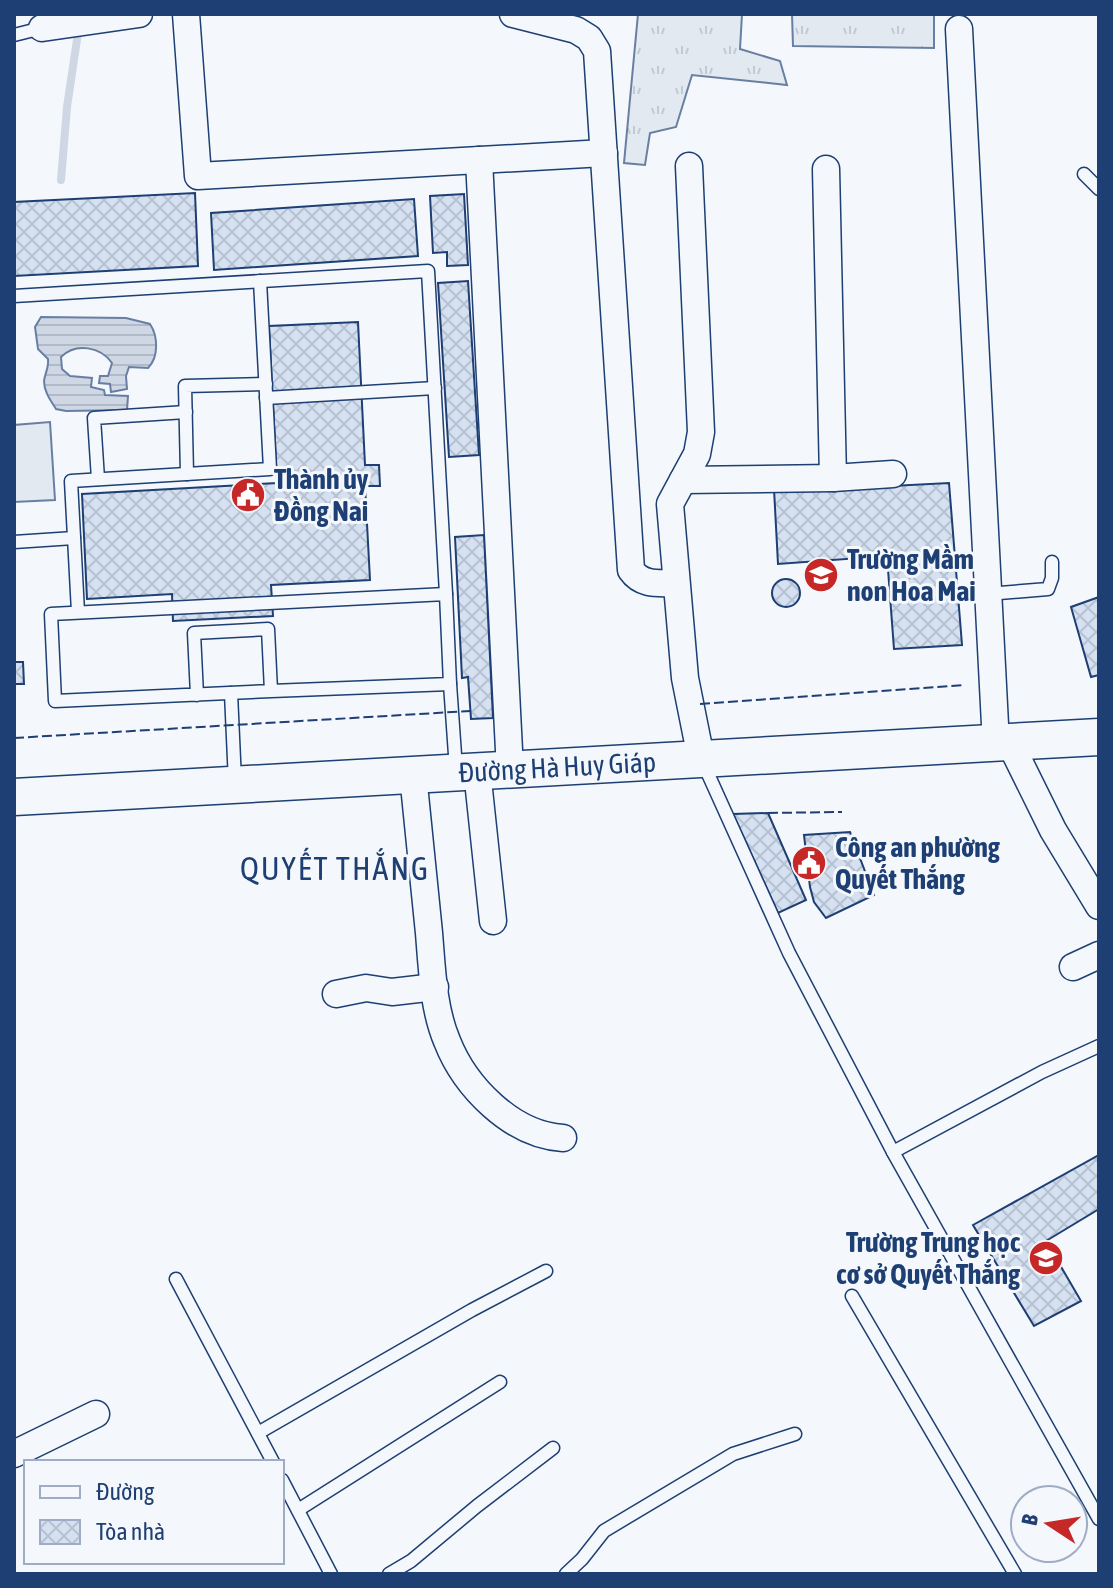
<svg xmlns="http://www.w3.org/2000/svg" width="1113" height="1588" font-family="'Asap Condensed',sans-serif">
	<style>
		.grass { fill: url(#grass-tufts); stroke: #687fa3; stroke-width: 2 }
		.pitch { fill: #e3e9f0; stroke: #687fa3; stroke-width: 2 }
		.water { fill: url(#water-rules); stroke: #687fa3; stroke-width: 2 }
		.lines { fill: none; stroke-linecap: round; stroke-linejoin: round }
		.stream { stroke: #cfd7e4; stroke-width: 8 }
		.building { fill: url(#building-cross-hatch); stroke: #1d3f73; stroke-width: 2 }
		.lane-casing { stroke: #1d3f73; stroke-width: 15 }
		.street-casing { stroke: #1d3f73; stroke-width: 29 }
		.secondary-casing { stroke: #1d3f73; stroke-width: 39 }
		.lane { stroke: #f4f7fb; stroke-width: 12 }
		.street { stroke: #f4f7fb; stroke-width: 26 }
		.secondary { stroke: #f4f7fb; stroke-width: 36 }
		.fence { stroke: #1d3f73; stroke-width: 2; stroke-dasharray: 10 4; stroke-linecap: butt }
		.labels { text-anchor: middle; stroke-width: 6; stroke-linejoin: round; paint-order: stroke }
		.poi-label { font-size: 28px; font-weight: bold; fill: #1d3f73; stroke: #f4f7fb; text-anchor: start }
		.street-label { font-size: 28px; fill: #1d3f73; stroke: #f4f7fb }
		.quarter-label { font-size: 32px; letter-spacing: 2px; fill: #1d3f73; stroke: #f4f7fb }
	</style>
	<defs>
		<pattern id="grass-tufts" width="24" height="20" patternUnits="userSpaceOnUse" patternTransform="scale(2)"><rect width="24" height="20" fill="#e3e9f0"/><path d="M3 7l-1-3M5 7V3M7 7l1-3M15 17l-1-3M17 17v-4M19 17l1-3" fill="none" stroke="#c2c9d1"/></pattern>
		<pattern id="water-rules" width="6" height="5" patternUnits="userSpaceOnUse" patternTransform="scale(2)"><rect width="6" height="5" fill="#cfd7e4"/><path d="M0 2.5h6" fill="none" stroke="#b1bac7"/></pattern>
		<pattern id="building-cross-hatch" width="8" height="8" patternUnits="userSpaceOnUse" patternTransform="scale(2)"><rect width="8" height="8" fill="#d5e0f0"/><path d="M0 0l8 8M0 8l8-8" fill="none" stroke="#b6c1d1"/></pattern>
	</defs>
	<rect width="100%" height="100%" fill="#f4f7fb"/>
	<!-- grass -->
	<g class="grass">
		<polygon points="638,14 742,14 740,49 780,61 787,85 692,75 676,127 650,133 645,165 624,163"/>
		<polygon points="792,14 934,14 934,48 793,46"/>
	</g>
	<!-- pitch -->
	<polygon class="pitch" points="50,422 55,500 14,502 14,425"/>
	<!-- water -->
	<path class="water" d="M41,317L126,318L150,324C158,336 159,357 148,368L129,367L126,376L127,389L111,392L110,384L99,383L100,376H108L112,363C101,347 76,342 61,357L62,369L70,376L92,378L91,387L104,390L105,395L128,396L127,410L66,411L56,409C51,401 44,392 44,381C45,373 49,368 48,359L38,349L35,327Z"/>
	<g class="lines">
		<!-- stream -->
		<polyline class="stream" points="61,180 67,107 79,26"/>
	</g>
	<!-- building -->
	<g class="building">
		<polygon points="195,193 198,266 14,276 14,202"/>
		<polygon points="464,194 468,265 447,266 447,252 433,253 430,196"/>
		<polygon points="414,199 418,256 214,270 211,213"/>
		<polygon points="468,281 479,455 449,457 438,283"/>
		<polygon points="358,322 365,465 379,465 380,486 365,486 370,580 271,585 273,616 173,621 172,594 87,599 82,494 277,483 269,326"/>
		<polygon points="949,483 962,645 894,649 887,556 778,564 774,489 832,489"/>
		<polygon points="484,535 493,718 471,719 468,677 462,678 455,537"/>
		<circle cx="786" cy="593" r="14"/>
		<polygon points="1099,597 1099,675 1091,677 1071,607"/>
		<polygon points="14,662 23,662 24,684 14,684"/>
		<polygon points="768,813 806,900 778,913 733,814"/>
		<polygon points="850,832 874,895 826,918 814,902 810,887 804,835"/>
		<polygon points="1099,1155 1099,1209 1046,1241 1081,1301 1034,1326 973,1225"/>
	</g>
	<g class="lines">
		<!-- lane casing -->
		<g class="lane-casing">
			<g id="lane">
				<polyline points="14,35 42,28"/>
				<polyline points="1084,174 1099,189"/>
				<polyline points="14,296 428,271 446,594"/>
				<polyline points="266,398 435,388"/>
				<polyline points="187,474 185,386 266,384"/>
				<polyline points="98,479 94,418 186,412"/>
				<polyline points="14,542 74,538"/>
				<polyline points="987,594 1048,589 1052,578 1052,562"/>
				<polyline points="78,612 71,481 270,469 260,281"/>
				<polyline points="450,684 456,769"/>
				<polyline points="231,693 235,782"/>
				<polyline points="197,695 194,633 268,629 271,691 55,701 51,614 446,594 450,684 271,691"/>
				<polyline points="704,765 789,953 893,1152 1099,1519"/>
				<polyline points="893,1152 1042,1072 1099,1046"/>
				<polyline points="176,1279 273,1462"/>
				<polyline points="852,1296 1015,1574"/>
				<polyline points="258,1433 472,1310 546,1271"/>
				<polyline points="282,1480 331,1574"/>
				<polyline points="298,1510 500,1382"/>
				<polyline points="389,1574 411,1561 477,1506 553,1448"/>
				<polyline points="566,1574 582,1559 604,1531 733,1454 795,1434"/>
			</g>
		</g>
		<!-- street casing -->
		<g class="street-casing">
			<g id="street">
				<polyline points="186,14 198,176 604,153"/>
				<path d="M513,14L576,30L589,38L597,51L631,570C642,586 659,583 676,583"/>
				<polyline points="42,28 139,14"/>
				<polyline points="959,29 996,744"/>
				<polyline points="479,160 510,770"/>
				<polyline points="689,166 701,432 697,454 670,504 685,678 701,758"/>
				<polyline points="826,169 833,478"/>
				<polyline points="683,480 833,478 893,474"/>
				<polyline points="1010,743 1053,830 1099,906"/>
				<polyline points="477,771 493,921"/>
				<path d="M413,775C418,828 424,880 429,933C432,968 433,1008 447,1041C465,1087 512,1135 563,1138"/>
				<polyline points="1073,967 1099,955"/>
				<polyline points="336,994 366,988 392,992 435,987"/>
				<polyline points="14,1454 96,1414"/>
			</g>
		</g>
		<!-- secondary casing -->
		<g class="secondary-casing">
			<g id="secondary">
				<path id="s1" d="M14,797L1099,737"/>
			</g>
		</g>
		<!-- lane -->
		<use href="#lane" class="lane"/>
		<!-- street -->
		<use href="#street" class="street"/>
		<!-- secondary -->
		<use href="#secondary" class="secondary"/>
		<!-- fence -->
		<g class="fence">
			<polyline points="700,704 965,685"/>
			<polyline points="14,738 470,711"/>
			<polyline points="768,813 842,812"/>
		</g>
	</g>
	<!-- icons -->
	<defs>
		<g id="civic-disc" transform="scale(1.8)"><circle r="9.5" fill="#c62828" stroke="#f4f7fb"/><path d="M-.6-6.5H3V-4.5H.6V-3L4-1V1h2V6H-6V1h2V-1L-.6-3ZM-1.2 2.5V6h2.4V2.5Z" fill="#fff"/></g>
		<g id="school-disc" transform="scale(1.8)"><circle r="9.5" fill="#c62828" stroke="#f4f7fb"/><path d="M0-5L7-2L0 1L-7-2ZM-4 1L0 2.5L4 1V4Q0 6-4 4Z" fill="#fff"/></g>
	</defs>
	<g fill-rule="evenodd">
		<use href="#civic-disc" x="248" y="495"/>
		<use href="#school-disc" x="821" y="575"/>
		<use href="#civic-disc" x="809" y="863"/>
		<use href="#school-disc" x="1046" y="1258"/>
	</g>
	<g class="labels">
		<!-- poi labels -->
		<g class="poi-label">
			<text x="274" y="489">Thành ủy<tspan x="274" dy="32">Đồng Nai</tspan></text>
			<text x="847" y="569">Trường Mầm<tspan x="847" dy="32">non Hoa Mai</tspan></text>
			<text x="835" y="857">Công an phường<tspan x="835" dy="32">Quyết Thắng</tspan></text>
			<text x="1020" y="1252" text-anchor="end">Trường Trung học<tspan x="1020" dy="32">cơ sở Quyết Thắng</tspan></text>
		</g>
		<!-- street labels -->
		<g class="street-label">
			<text dy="10" stroke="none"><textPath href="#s1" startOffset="544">Đường Hà Huy Giáp</textPath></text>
		</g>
		<!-- quarter labels -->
		<g class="quarter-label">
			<text x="335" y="880">QUYẾT THẮNG</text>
		</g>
	</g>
	<!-- border -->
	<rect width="1113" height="1588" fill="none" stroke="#1d3f73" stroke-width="32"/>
	<!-- legend -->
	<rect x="24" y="1460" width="260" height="104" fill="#f4f7fb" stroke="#9eadc5" stroke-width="2"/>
	<rect x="40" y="1486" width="40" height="12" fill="#f4f7fb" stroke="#9eadc5" stroke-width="2"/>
	<text x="96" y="1500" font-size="24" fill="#1d3f73">Đường</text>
	<rect x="40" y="1520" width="40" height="24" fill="url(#building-cross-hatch)" stroke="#9eadc5" stroke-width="2"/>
	<text x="96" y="1540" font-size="24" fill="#1d3f73">Tòa nhà</text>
	<!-- north arrow -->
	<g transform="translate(1049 1524) rotate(282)"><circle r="38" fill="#f4f7fb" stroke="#9eadc5" stroke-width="2"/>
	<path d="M0-6L14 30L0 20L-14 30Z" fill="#c62828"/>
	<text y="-12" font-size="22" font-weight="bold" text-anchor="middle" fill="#1d3f73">B</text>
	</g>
</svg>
